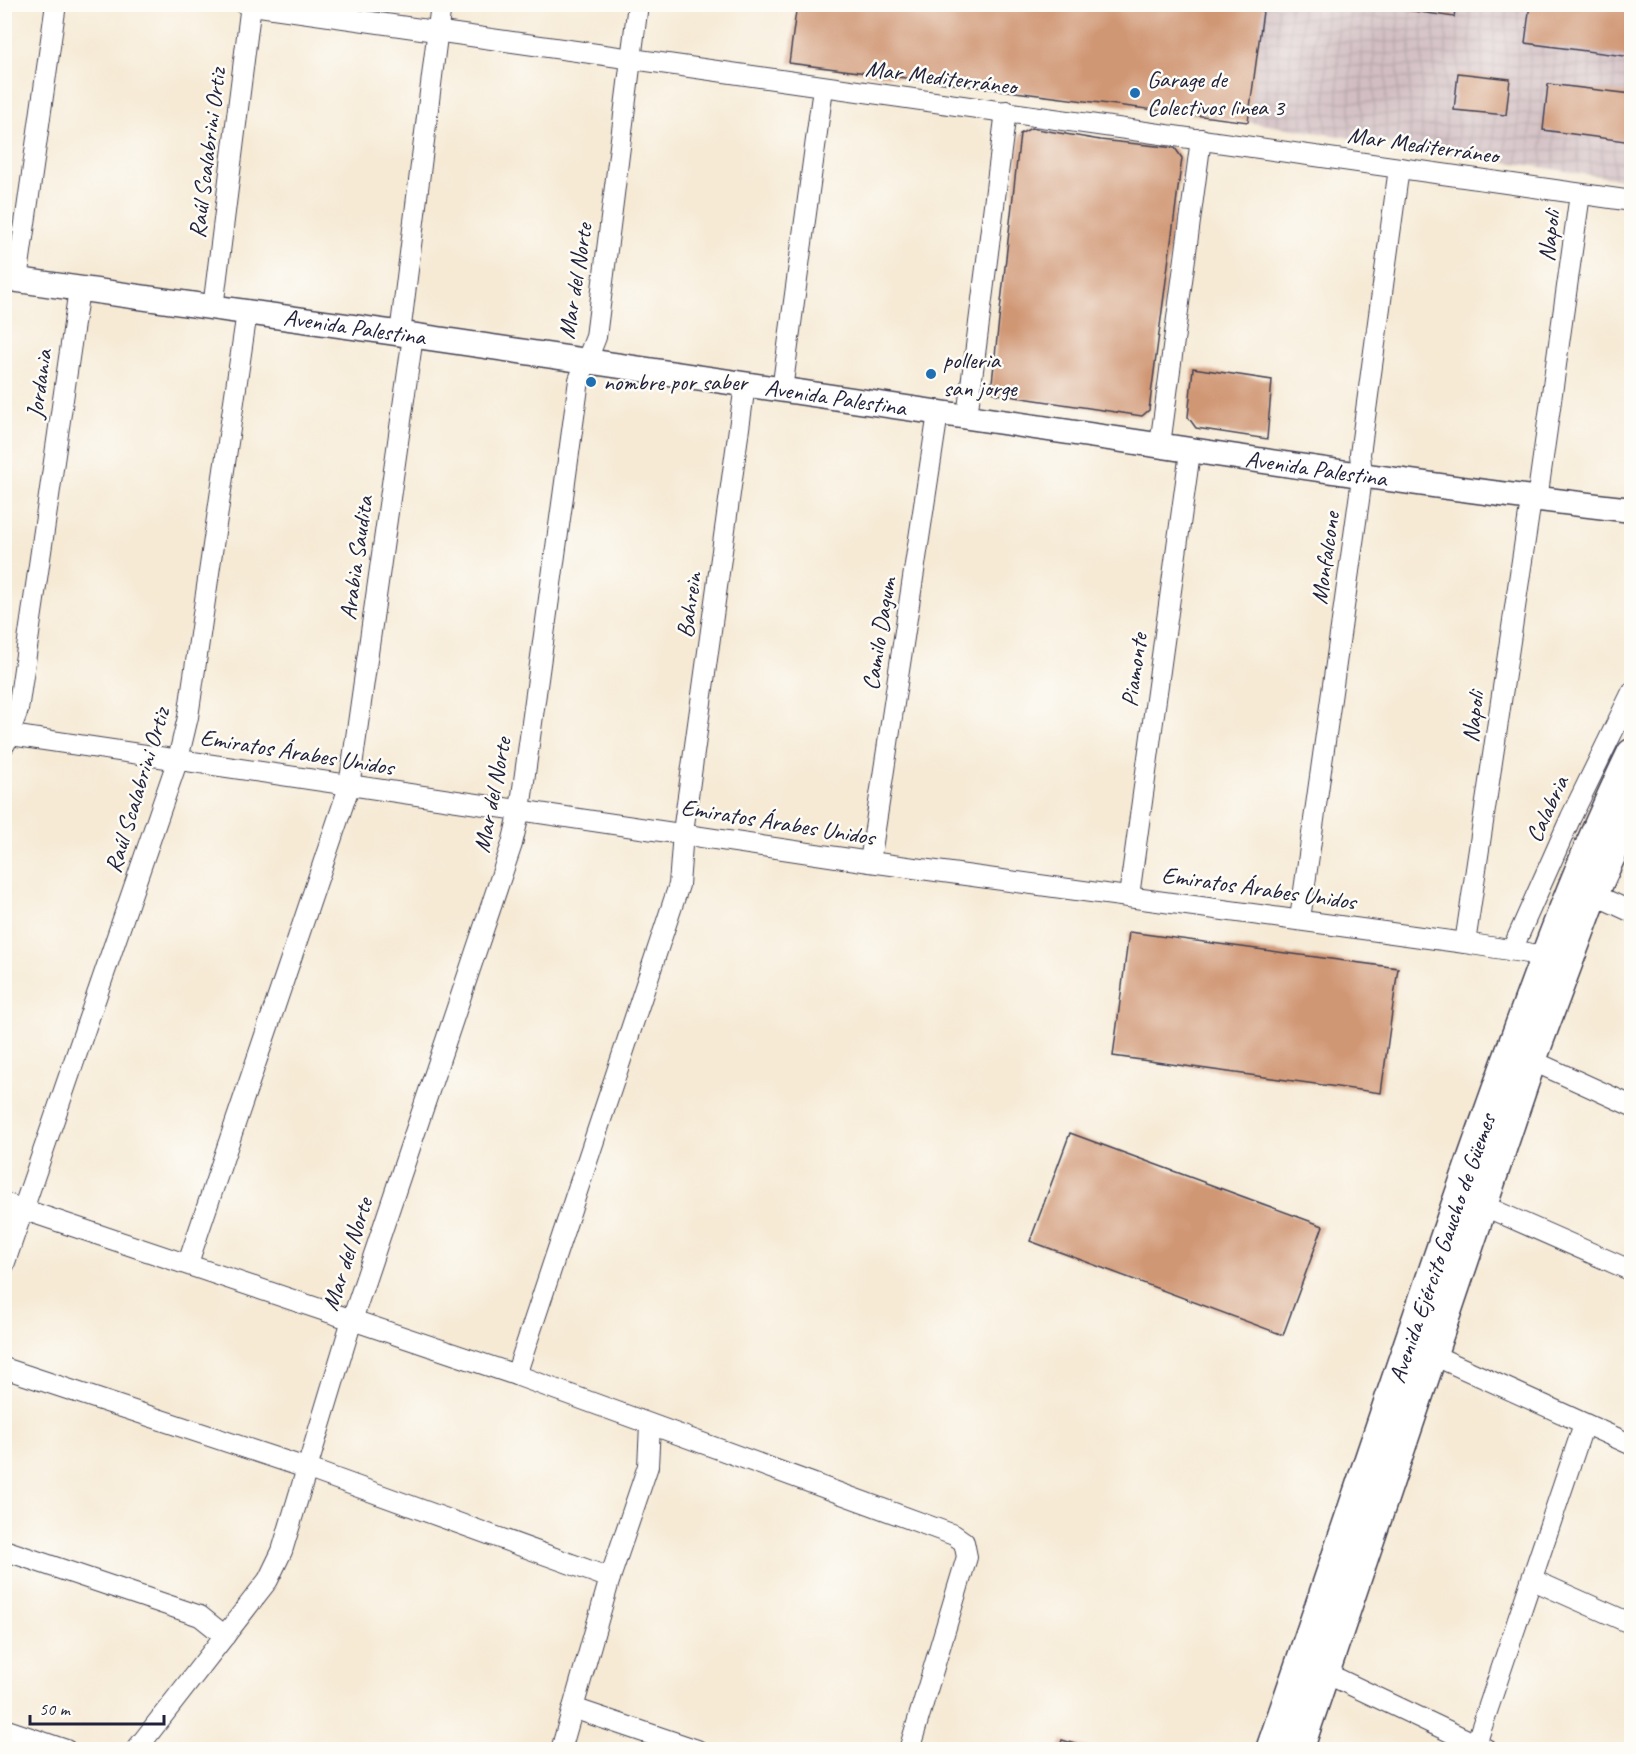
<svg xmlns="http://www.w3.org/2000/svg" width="1636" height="1754" font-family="Caveat,sans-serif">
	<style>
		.industrial { fill: url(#industrial-grid) }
		.building { fill: #d09775 }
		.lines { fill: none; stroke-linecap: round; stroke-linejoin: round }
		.minor-casing { stroke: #424052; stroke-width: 22 }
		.tertiary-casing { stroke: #424052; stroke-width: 27 }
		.primary-casing { stroke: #424052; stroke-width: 33 }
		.minor { stroke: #fff; stroke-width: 20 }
		.tertiary { stroke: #fff; stroke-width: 24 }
		.primary { stroke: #fff; stroke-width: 30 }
		.poi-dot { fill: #1f6fb2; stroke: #fdfcf7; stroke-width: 2 }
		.labels { text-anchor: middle; stroke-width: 5; stroke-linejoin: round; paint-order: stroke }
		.street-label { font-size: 24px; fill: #22223b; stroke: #fdfcf7 }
		.poi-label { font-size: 24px; fill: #22223b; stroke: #fdfcf7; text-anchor: start }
	</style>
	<defs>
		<pattern id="industrial-grid" width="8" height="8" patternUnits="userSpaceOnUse" patternTransform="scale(1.5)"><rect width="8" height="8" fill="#d2bec2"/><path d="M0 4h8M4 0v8" fill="none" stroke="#b4a3a8"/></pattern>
	</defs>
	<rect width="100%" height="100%" fill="#fdfcf7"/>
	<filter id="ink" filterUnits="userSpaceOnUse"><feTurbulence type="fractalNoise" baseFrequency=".0167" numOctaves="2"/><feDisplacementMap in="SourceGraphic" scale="12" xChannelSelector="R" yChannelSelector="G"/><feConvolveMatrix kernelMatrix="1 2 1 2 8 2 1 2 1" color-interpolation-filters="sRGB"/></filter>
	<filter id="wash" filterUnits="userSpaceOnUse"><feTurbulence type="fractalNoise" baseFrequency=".008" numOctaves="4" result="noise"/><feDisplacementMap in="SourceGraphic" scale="24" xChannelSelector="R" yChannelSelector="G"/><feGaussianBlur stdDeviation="1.35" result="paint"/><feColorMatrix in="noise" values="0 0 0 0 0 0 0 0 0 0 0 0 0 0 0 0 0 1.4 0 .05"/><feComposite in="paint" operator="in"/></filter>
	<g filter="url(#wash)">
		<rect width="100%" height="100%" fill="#f6ead5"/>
		<!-- industrial -->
		<polygon class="industrial" points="1264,5 1631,5 1631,181 1248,122"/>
		<g id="blocks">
			<!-- building -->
			<g class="building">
				<polygon points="797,4 1264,4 1248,122 789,63"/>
				<polygon points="1408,4 1456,4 1454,17 1407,10"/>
				<polygon points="1530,4 1632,4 1632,57 1525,43"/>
				<polygon points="1458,73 1510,79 1506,115 1454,110"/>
				<polygon points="1548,84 1632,94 1632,142 1543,130"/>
				<polygon points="1031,128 1100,140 1175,148 1182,158 1149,410 1142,416 996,394 991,391 1020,134"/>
				<polygon points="1193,368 1272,380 1267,439 1196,428 1188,417"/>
				<polygon points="1129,932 1398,968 1381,1093 1113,1056"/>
				<polygon points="1070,1133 1323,1226 1283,1335 1030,1241"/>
				<polygon points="1062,1740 1091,1749 1059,1749"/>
			</g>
		</g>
	</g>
	<g filter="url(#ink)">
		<use href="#blocks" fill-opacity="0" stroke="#424052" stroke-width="1.5"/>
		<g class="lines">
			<!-- minor casing -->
			<g class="minor-casing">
				<g id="minor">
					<polyline points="245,4 1632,201"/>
					<polyline points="17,280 56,4"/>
					<polyline points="213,308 251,4"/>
					<polyline points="400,334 441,4"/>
					<polyline points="782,390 823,88"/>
					<polyline points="967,417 1006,111"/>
					<polyline points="1160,445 1201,139"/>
					<polyline points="1537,500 1580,194"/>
					<polyline points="4,734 870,862 1465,943 1528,953 1543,961"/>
					<polyline points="5,744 18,710 79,289"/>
					<polyline points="870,862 938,413"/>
					<polyline points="1593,894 1632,912"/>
					<polyline points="1129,896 1190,452"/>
					<polyline points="1300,919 1360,493 1362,475 1360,454 1399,168"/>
					<polyline points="1465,943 1531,500"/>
					<polyline points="1512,950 1571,817 1632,692"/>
					<polyline points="1531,1060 1632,1106"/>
					<polyline points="4,1203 516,1375 954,1535 964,1542 967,1557 909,1750"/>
					<polyline points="1482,1205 1632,1271"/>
					<polyline points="188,1263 349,787 413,336"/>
					<polyline points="4,1265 178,759 188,717 247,312"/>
					<polyline points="1431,1354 1632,1445"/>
					<polyline points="4,1368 306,1468 610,1578"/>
					<polyline points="516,1375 679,885 683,832 745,385"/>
					<polyline points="4,1550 200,1616 225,1636"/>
					<polyline points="1533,1580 1632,1624"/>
					<polyline points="1315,1668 1486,1749"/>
					<polyline points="573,1708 697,1750"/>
					<polyline points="4,1729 66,1750"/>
					<polyline points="1476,1744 1584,1424"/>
					<polyline points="136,1750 268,1580 282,1551 352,1320 512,844 520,810 579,380 596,337 638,4"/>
					<polyline points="561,1750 610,1578 648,1466 650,1426"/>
				</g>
			</g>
			<!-- tertiary casing -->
			<g class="tertiary-casing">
				<g id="tertiary">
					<path id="s1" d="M4,278C337,323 670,373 1002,422C1212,453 1421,486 1632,510"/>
				</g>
			</g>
			<!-- primary casing -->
			<g class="primary-casing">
				<g id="primary">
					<path id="s2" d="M1271,1750C1342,1545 1409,1339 1481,1135C1527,1006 1572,878 1632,754"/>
					<polyline points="1298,1750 1531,1060 1593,894 1632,807"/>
				</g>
			</g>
			<!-- minor -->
			<use href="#minor" class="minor"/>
			<!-- tertiary -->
			<use href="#tertiary" class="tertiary"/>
			<!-- primary -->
			<use href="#primary" class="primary"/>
		</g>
	</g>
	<!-- markers -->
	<g class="poi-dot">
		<circle cx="1135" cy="93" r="6"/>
		<circle cx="931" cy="374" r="6"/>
		<circle cx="591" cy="382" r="6"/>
	</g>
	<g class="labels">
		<!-- street labels -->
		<g class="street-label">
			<text transform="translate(941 77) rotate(7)" y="8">Mar Mediterráneo</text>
			<text transform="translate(1423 145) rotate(8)" y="8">Mar Mediterráneo</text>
			<text transform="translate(207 153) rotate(-83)" y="8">Raúl Scalabrini Ortiz</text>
			<text transform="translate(1549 236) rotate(-82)" y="8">Napoli</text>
			<text transform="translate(575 281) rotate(-81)" y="8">Mar del Norte</text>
			<text dy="8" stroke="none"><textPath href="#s1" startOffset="354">Avenida Palestina</textPath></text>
			<text transform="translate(39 384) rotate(-82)" y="8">Jordania</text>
			<text dy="8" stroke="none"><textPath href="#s1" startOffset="840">Avenida Palestina</textPath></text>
			<text dy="8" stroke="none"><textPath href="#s1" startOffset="1326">Avenida Palestina</textPath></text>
			<text transform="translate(356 558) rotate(-82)" y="8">Arabia Saudita</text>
			<text transform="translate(1325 558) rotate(-82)" y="8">Monfalcone</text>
			<text transform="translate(689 605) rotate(-82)" y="8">Bahrein</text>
			<text transform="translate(879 634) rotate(-81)" y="8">Camilo Dagum</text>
			<text transform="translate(1134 670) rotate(-82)" y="8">Piamonte</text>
			<text transform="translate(1473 717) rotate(-82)" y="8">Napoli</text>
			<text transform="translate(297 752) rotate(9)" y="8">Emiratos Árabes Unidos</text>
			<text transform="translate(137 790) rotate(-73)" y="8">Raúl Scalabrini Ortiz</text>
			<text transform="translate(492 795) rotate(-79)" y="8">Mar del Norte</text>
			<text transform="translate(1547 809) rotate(-65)" y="8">Calabria</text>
			<text transform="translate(778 822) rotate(9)" y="8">Emiratos Árabes Unidos</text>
			<text transform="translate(1259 888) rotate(8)" y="8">Emiratos Árabes Unidos</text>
			<text dy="8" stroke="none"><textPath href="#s2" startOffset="530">Avenida Ejército Gaucho de Güemes</textPath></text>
			<text transform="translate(347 1254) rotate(-72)" y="8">Mar del Norte</text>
		</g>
		<!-- poi labels -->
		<g class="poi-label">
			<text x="1147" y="87">Garage de<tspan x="1147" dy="28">Colectivos linea 3</tspan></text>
			<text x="943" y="368">polleria<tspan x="943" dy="28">san jorge</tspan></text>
			<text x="603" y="390">nombre por saber</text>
		</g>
	</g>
	<!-- margin -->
	<rect width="1636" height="1754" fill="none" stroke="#fdfcf7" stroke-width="24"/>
	<!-- scale -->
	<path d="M30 1715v9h134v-9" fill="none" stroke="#22223b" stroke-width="3"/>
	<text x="39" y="1715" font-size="18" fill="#22223b" stroke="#fdfcf7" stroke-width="4.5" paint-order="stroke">50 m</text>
</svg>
